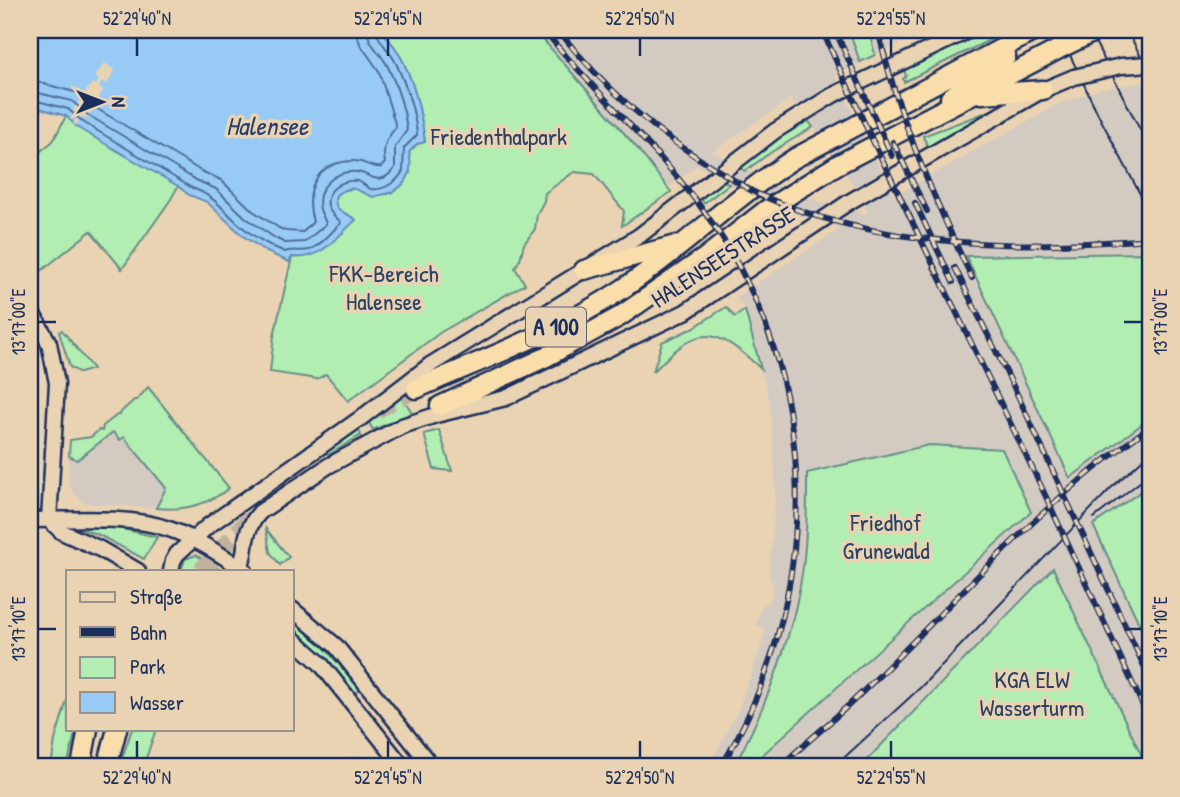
<svg xmlns="http://www.w3.org/2000/svg" width="1180" height="797" font-family="'Patrick Hand',sans-serif">
	<style>
		.built { fill: #d3cbc2; fill-rule: evenodd }
		.green { fill: #b2edb2; stroke: #668e88; stroke-width: 2 }
		.water { fill: #97cbf5; stroke: #658db9; stroke-width: 2 }
		.pier { fill: #e9d3b2 }
		.lines { fill: none; stroke-linecap: round; stroke-linejoin: round }
		.shore { stroke: #4d6d9a; stroke-width: 2 }
		.motorway-tunnel { stroke: #c0b2a1; stroke-width: 18; stroke-dasharray: 18 9; stroke-linecap: butt }
		.secondary-casing { stroke: #1b2f5e; stroke-width: 19 }
		.motorway-casing { stroke: #1b2f5e; stroke-width: 23 }
		.secondary { stroke: #e9d3b2; stroke-width: 14 }
		.motorway { stroke: #f9deab; stroke-width: 18 }
		.tram { stroke: #1b2f5e; stroke-width: 2 }
		.rail-casing { stroke: #1b2f5e; stroke-width: 6 }
		.rail { stroke: #e9d3b2; stroke-width: 3.5; stroke-dasharray: 10; stroke-linecap: butt }
		.secondary-bridge-casing { stroke: #1b2f5e; stroke-width: 19; stroke-linecap: butt }
		.motorway-bridge-casing { stroke: #1b2f5e; stroke-width: 23; stroke-linecap: butt }
		.secondary-bridge { stroke: #e9d3b2; stroke-width: 14 }
		.motorway-bridge { stroke: #f9deab; stroke-width: 18 }
		.ticks { fill: none; stroke: #1b2f5e; stroke-width: 2.5 }
		.labels { text-anchor: middle; stroke-width: 7; stroke-linejoin: round; paint-order: stroke }
		.shield { fill: #e9d3b2; stroke: #596077; stroke-width: 2 }
		.shield-label { font-size: 23px; font-weight: bold; fill: #1b2f5e }
		.park-label { font-size: 24px; fill: #2a4266; stroke: #e9d3b2 }
		.street-label { font-size: 24px; fill: #1b2f5e; stroke: #e9d3b2 }
		.water-label { font-size: 26px; font-style: italic; fill: #273f6d; stroke: #e9d3b2 }
		.neatline { fill: none; stroke: #1b2f5e; stroke-width: 2.5 }
		.ticks-label { font-size: 18px; text-anchor: middle; fill: #1b2f5e }
	</style>
	<rect width="100%" height="100%" fill="#e9d3b2"/>
	<filter id="ink" filterUnits="userSpaceOnUse"><feTurbulence type="fractalNoise" baseFrequency=".0143" numOctaves="2"/><feDisplacementMap in="SourceGraphic" scale="14" xChannelSelector="R" yChannelSelector="G"/><feConvolveMatrix kernelMatrix="1 2 1 2 8 2 1 2 1" color-interpolation-filters="sRGB"/></filter>
	<g filter="url(#ink)">
		<!-- built -->
		<g class="built">
			<path d="M535,30H849L860,62L835,76L894,196L1060,103L1104,88L1150,82V253L966,257L1070,477L1150,418V485L1094,525L1150,647V767H1147L1053,568L860,767H749L1031,512L807,473V520L800,585L778,669L757,724L734,767H709L737,712L758,656L766,629L755,624L762,606L770,601L774,586L769,577L775,499V468L770,404L745,310L736,297L841,228L797,215L758,199L697,165L668,188L637,148ZM790,99L813,127L849,179L868,211L866,214L826,204L777,186L712,152Z"/>
			<polygon points="869,30 929,30 875,55"/>
			<polygon points="113,431 124,437 166,489 156,508 85,503 73,493 68,480 69,456 78,460"/>
			<polygon points="349,756 371,756 380,767 349,767"/>
		</g>
		<!-- green -->
		<g class="green">
			<path d="M380,30H535L637,148L671,192L622,226L624,211L594,174L574,172L545,193L544,201L537,214L535,229L524,244L520,259L515,268L525,284L441,332L348,401L326,374L317,379L270,372L274,336L292,257C323,260 334,238 352,217L337,210L335,205L336,195L342,191L355,188L364,193L380,194H388L399,187L410,173L409,152L417,144L425,142C420,104 409,56 380,30Z"/>
			<polygon points="849,30 869,30 875,55 860,62"/>
			<polygon points="985,30 1010,30 904,82 903,79 906,76 903,67"/>
			<polygon points="1003,106 929,150 923,136"/>
			<polygon points="66,116 186,172 171,199 122,269 91,231 30,280 30,160 53,141"/>
			<polygon points="805,117 813,127 770,153 745,171 738,167"/>
			<polygon points="722,180 729,184 704,203 700,198"/>
			<polygon points="1150,253 1150,418 1070,478 966,256"/>
			<path d="M726,307L735,317L745,310L761,369C714,325 698,324 653,372L662,342L693,328Z"/>
			<polygon points="62,330 93,369 80,373 70,367 59,332"/>
			<path d="M148,387L229,488C208,505 183,511 156,508L166,488L124,437L120,440L113,432L77,460L69,456L70,440L91,437L99,430L102,431L103,426L117,415H120L121,412L134,400H137Z"/>
			<polygon points="402,396 412,413 373,430 368,421"/>
			<polygon points="358,428 361,435 328,455 326,452"/>
			<polygon points="439,430 452,471 434,469 424,434"/>
			<path d="M929,445L1002,449L1031,512L749,767H734C764,710 788,650 800,586C807,549 807,510 807,473Z"/>
			<polygon points="1150,485 1150,647 1093,525"/>
			<polygon points="68,524 122,529 157,537 144,559 99,535"/>
			<polygon points="266,529 289,557 280,565 270,552"/>
			<polygon points="196,555 222,571 181,571 185,559"/>
			<polygon points="1053,568 1147,767 860,767"/>
			<polygon points="292,620 325,648 360,689 354,694 318,651 292,629"/>
			<polygon points="68,697 68,729 76,729 67,767 51,767 55,740"/>
			<polygon points="132,729 156,729 143,767 119,767"/>
		</g>
		<!-- water -->
		<path class="water" d="M30,30H380C409,56 420,104 425,142L417,144L409,152C413,169 409,184 392,192C386,195 380,194 374,197C358,193 354,181 336,195C332,212 345,211 356,220C335,238 322,260 292,257L289,262L267,252L243,236L207,202L189,195L178,186L78,128L66,116L30,105Z"/>
		<!-- pier -->
		<polygon class="pier" points="104,63 115,70 107,84 102,82 99,87 103,90 87,119 82,116 76,125 73,124 79,114 73,110 92,83 96,85 99,80 95,77"/>
		<g class="lines">
			<!-- shore -->
			<g class="shore">
				<path d="M30,80L78,93L94,107L201,171L221,180L253,211L279,228L286,231L303,232L313,222C304,189 316,161 355,161C364,161 372,169 381,167L385,163C382,147 386,139 396,127L379,71L360,44L356,30"/>
				<path d="M30,91L72,101L88,115L196,180L216,189L246,218L275,238L285,243L305,242L326,224C325,219 321,214 320,209C315,187 336,170 357,172C367,173 372,181 383,178C388,177 391,172 395,168V147L407,130C405,110 397,86 388,67C382,54 368,44 367,30"/>
				<path d="M30,99L68,109L83,122L192,188C214,195 225,212 241,226C254,237 270,246 285,252C293,249 301,252 309,250C320,247 332,231 341,223C338,217 330,215 328,206C325,190 342,179 357,181C363,182 366,188 371,189C384,191 398,181 403,171L404,148L417,135C415,111 406,85 396,63C391,52 377,40 376,30"/>
			</g>
			<!-- motorway-tunnel -->
			<g class="motorway-tunnel">
				<polyline points="376,410 416,389"/>
				<polyline points="201,571 244,525 260,512"/>
			</g>
			<!-- secondary casing -->
			<g class="secondary-casing">
				<g id="secondary">
					<polyline points="30,309 49,343 57,383 49,520"/>
					<path d="M30,520C72,520 129,515 169,529C193,537 225,557 245,571"/>
					<polyline points="49,520 62,532 100,549 138,571"/>
					<polyline points="171,571 173,561 177,554 208,526 361,418 430,365 639,236 775,131 833,95 970,30"/>
					<path d="M239,571C249,548 240,535 260,512L328,466L402,426L436,415L506,398L685,312L849,202L1043,90L1074,77"/>
					<polyline points="292,609 336,646 432,767"/>
					<polyline points="292,638 321,664 403,767"/>
				</g>
			</g>
			<!-- motorway casing -->
			<g class="motorway-casing">
				<g id="motorway">
					<polyline points="981,94 1043,90"/>
					<polyline points="950,98 985,69 1006,57"/>
					<polyline points="584,270 676,245"/>
					<path d="M416,389C485,358 558,332 621,290C682,249 734,197 795,158L1036,30"/>
					<polyline points="440,406 546,357 619,317 703,259 766,210 837,165 1059,49"/>
					<polyline points="81,767 88,729"/>
					<polyline points="107,767 117,729"/>
				</g>
			</g>
			<!-- secondary -->
			<use href="#secondary" class="secondary"/>
			<!-- motorway -->
			<use href="#motorway" class="motorway"/>
			<!-- tram -->
			<g class="tram">
				<polyline points="1058,30 1099,116 1150,213"/>
				<polyline points="1089,30 1150,149"/>
				<polyline points="1127,30 1150,74"/>
				<polyline points="1140,30 1150,50"/>
				<polyline points="1094,518 1150,474"/>
				<polyline points="834,767 921,687 1112,487 1150,453"/>
			</g>
			<!-- rail casing -->
			<g class="rail-casing">
				<g id="rail">
					<path d="M544,30C596,95 660,149 708,217C825,381 823,597 721,767"/>
					<path d="M558,30C604,88 657,135 721,172C733,179 745,188 758,194C880,249 1019,250 1150,239"/>
					<polyline points="822,30 870,135 1040,484 1150,721"/>
					<polyline points="835,30 892,156"/>
					<path d="M878,30C898,117 933,197 972,278"/>
					<polyline points="893,142 927,211"/>
					<polyline points="915,203 953,282"/>
					<polyline points="955,268 1018,396 1150,679"/>
					<path d="M779,767C803,746 827,725 850,704C949,610 1036,505 1150,427"/>
				</g>
			</g>
			<!-- rail -->
			<use href="#rail" class="rail"/>
			<!-- secondary-bridge casing -->
			<g class="secondary-bridge-casing">
				<polyline id="secondary-bridge" points="1074,77 1121,66 1150,64"/>
			</g>
			<!-- motorway-bridge casing -->
			<g class="motorway-bridge-casing">
				<g id="motorway-bridge">
					<polyline points="1051,33 1058,30"/>
					<polyline points="1059,49 1094,32"/>
				</g>
			</g>
			<!-- secondary-bridge -->
			<use href="#secondary-bridge" class="secondary-bridge"/>
			<!-- motorway-bridge -->
			<use href="#motorway-bridge" class="motorway-bridge"/>
		</g>
	</g>
	<!-- ticks -->
	<path class="ticks" d="M137,38V56M388,38V56M640,38V56M891,38V56M38,322H56M1124,322H1142M38,629H56M1124,629H1142M137,741V758M388,741V758M640,741V758M891,741V758"/>
	<g class="labels">
		<!-- shield labels -->
		<rect class="shield" x="526" y="307.5" width="60" height="39" rx="5"/>
		<g class="shield-label">
			<text x="556" y="335">A 100</text>
		</g>
		<!-- park labels -->
		<g class="park-label">
			<text x="499" y="145">Friedenthalpark</text>
			<text x="384" y="282">FKK-Bereich<tspan x="384" dy="28">Halensee</tspan></text>
			<text x="886" y="531">Friedhof<tspan x="886" dy="28">Grunewald</tspan></text>
			<text x="1032" y="688">KGA ELW<tspan x="1032" dy="28">Wasserturm</tspan></text>
		</g>
		<!-- street labels -->
		<g class="street-label">
			<text transform="translate(723 257) rotate(-33)" y="8">HALENSEESTRASSE</text>
		</g>
		<!-- water labels -->
		<g class="water-label">
			<text x="267" y="135">Halensee</text>
		</g>
	</g>
	<!-- margin -->
	<rect width="1180" height="797" fill="none" stroke="#e9d3b2" stroke-width="77"/>
	<!-- legend -->
	<rect x="66" y="570" width="228" height="161" fill="#e9d3b2" stroke="#979190" stroke-width="2"/>
	<rect x="80" y="592" width="35" height="10" fill="#e9d3b2" stroke="#979190" stroke-width="2"/>
	<text x="130" y="604" font-size="21" fill="#1b2f5e">Straße</text>
	<rect x="80" y="627" width="35" height="10" fill="#1b2f5e" stroke="#979190" stroke-width="2"/>
	<text x="130" y="640" font-size="21" fill="#1b2f5e">Bahn</text>
	<rect x="80" y="657" width="35" height="21" fill="#b2edb2" stroke="#979190" stroke-width="2"/>
	<text x="130" y="674" font-size="21" fill="#1b2f5e">Park</text>
	<rect x="80" y="692" width="35" height="21" fill="#97cbf5" stroke="#979190" stroke-width="2"/>
	<text x="130" y="710" font-size="21" fill="#1b2f5e">Wasser</text>
	<!-- north arrow -->
	<g transform="translate(102 102) rotate(90)" stroke="#e9d3b2" stroke-width="5" paint-order="stroke">
	<path d="M0-5L12 26L0 18L-12 26Z" fill="#1b2f5e"/>
	<text y="-10" font-size="19" font-weight="bold" text-anchor="middle" fill="#1b2f5e">N</text>
	</g>
	<rect x="38" y="38" width="1104" height="720" class="neatline"/>
	<g class="ticks-label">
		<text x="137" y="25">52°29'40"N</text>
		<text x="388" y="25">52°29'45"N</text>
		<text x="640" y="25">52°29'50"N</text>
		<text x="891" y="25">52°29'55"N</text>
		<text transform="translate(1161 322) rotate(-90)" y="6">13°17'00"E</text>
		<text transform="translate(19 322) rotate(-90)" y="6">13°17'00"E</text>
		<text transform="translate(19 629) rotate(-90)" y="6">13°17'10"E</text>
		<text transform="translate(1161 629) rotate(-90)" y="6">13°17'10"E</text>
		<text x="137" y="784">52°29'40"N</text>
		<text x="388" y="784">52°29'45"N</text>
		<text x="640" y="784">52°29'50"N</text>
		<text x="891" y="784">52°29'55"N</text>
	</g>
</svg>
